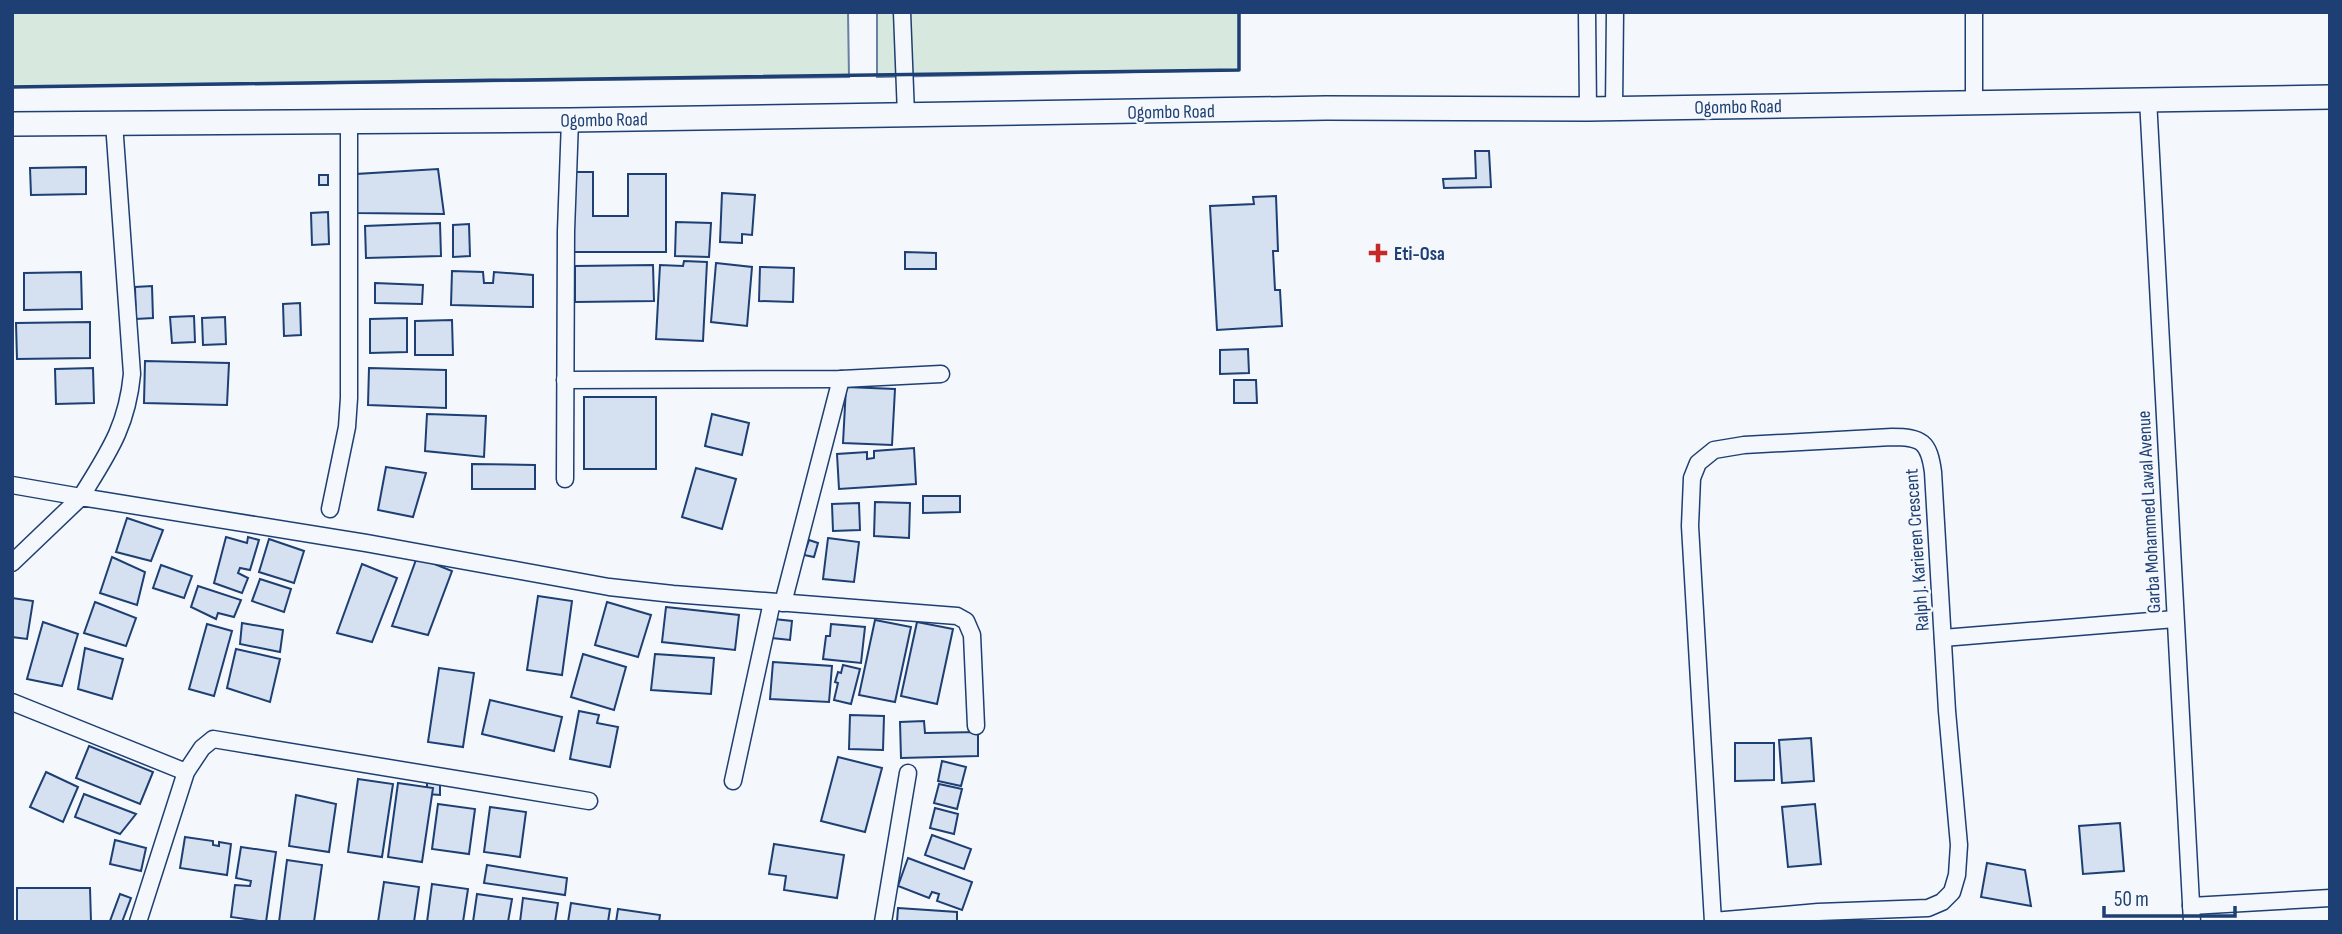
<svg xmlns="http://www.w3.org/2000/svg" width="2342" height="934" font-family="'Sofia Sans Condensed',sans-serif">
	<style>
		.green { fill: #d7e8df; stroke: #687fa3; stroke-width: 2 }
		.building { fill: #d5e0f0; stroke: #1d3f73; stroke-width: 2 }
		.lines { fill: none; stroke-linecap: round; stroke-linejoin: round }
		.street-casing { stroke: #1d3f73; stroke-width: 19 }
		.secondary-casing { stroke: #1d3f73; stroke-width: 26 }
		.street { stroke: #f4f7fb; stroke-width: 16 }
		.secondary { stroke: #f4f7fb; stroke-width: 23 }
		.wall { stroke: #1d3f73; stroke-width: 3.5 }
		.poi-dot { fill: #c62828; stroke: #f4f7fb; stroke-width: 2.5 }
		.labels { text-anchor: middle; stroke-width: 5; stroke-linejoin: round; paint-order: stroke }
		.street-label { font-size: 19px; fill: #1d3f73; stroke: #f4f7fb }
		.poi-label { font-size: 19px; font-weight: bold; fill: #1d3f73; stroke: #f4f7fb; text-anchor: start }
	</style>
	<rect width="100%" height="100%" fill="#f4f7fb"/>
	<!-- green -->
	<g class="green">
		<polygon points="12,12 848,12 849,77 12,87"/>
		<polygon points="877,12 1239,12 1239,70 877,77"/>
	</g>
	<!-- building -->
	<g class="building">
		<polygon points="1475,151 1489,151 1491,187 1444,188 1443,179 1476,178"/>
		<polygon points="86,167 86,194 31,195 30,168"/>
		<polygon points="438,169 444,214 357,213 356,174"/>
		<polygon points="572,172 593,172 593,216 628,216 628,174 666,174 666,252 572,252"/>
		<rect x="319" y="175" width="9" height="10"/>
		<polygon points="722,193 755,195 752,235 742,234 742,243 720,242"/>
		<polygon points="1276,196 1278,251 1273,251 1275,290 1280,290 1282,326 1217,330 1210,206 1254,204 1253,197"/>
		<polygon points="328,212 329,244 312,245 311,213"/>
		<polygon points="676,222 711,223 709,257 675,256"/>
		<polygon points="440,223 441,256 366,258 365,226"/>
		<polygon points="469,224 470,256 453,257 453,225"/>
		<polygon points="905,252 936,253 936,269 905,269"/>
		<polygon points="684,261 707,262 703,341 656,339 660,265 683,266"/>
		<polygon points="716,263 752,267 747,326 711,322"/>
		<polygon points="653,265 654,301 575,302 575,266"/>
		<polygon points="760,267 794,268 793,302 759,301"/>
		<polygon points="452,271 483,272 484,283 493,283 494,272 533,275 533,307 451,305"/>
		<polygon points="81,272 82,309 24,310 24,273"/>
		<polygon points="375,283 423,285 422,304 375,303"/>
		<polygon points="152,286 153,318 136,319 135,287"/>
		<polygon points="300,303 301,335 284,336 283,304"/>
		<polygon points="194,316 195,342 172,343 170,317"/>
		<polygon points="225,317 226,344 203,345 202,318"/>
		<polygon points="407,318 407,352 370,353 370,319"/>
		<polygon points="452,320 453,355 415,355 415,321"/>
		<polygon points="90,322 90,358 17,359 16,323"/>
		<polygon points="1248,349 1249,373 1220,374 1220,350"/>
		<polygon points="145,361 229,363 227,405 144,403"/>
		<polygon points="93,368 94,403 56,404 55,369"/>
		<polygon points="369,368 446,370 446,408 368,405"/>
		<polygon points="1234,380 1256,380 1257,403 1234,403"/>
		<polygon points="846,387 895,389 892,445 843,443"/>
		<rect x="584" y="397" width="72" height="72"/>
		<polygon points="427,414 486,416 484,457 425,451"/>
		<polygon points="712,414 749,423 742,455 705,446"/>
		<polygon points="914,448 916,484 839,489 837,454 867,452 867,459 874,458 874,451"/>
		<polygon points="472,464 535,465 535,489 472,489"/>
		<polygon points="386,467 426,473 413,517 378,510"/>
		<polygon points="696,468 736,479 722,529 682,517"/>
		<polygon points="923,496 960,496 960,512 923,513"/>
		<polygon points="875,502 910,503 909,538 874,536"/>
		<polygon points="859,503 860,530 833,531 832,504"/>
		<polygon points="127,518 163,530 151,561 116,552"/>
		<polygon points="226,537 247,543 248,537 259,540 250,570 240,568 238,573 248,578 242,593 214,583"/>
		<polygon points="828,538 859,542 854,582 823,579"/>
		<polygon points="269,539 304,551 294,583 259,572"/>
		<polygon points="809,540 818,543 814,557 804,555"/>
		<polygon points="112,557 145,572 137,605 100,593"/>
		<polygon points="417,557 452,571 428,635 392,626"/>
		<polygon points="362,564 397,578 372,642 337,633"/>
		<polygon points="161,565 192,576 184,598 153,588"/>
		<polygon points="260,579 291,589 284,612 252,601"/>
		<polygon points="198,586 241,600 234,617 218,613 216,619 191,607"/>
		<polygon points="538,596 572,601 562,675 527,670"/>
		<polygon points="12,598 33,601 27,639 12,637"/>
		<polygon points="95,602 136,618 126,646 84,633"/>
		<polygon points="607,602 651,615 638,657 595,645"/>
		<polygon points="666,607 739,615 735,650 662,642"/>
		<polygon points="774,619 792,621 790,640 772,638"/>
		<polygon points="875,620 911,627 895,702 859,695"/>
		<polygon points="43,622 78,634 62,686 27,679"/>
		<polygon points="917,622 953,629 937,704 901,696"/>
		<polygon points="242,623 283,630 280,652 240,644"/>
		<polygon points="207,624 232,631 214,696 189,689"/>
		<polygon points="831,624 865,627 861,663 823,659 826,636 830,636"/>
		<polygon points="85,648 123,659 112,699 78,689"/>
		<polygon points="236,649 280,659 270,702 227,688"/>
		<polygon points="583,654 626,667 614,710 571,697"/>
		<polygon points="655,654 714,658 711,694 651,690"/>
		<polygon points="773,662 832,666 829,702 770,699"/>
		<polygon points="843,665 860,669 851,704 834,700 838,683 835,682 838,672 841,673"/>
		<polygon points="439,668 474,673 463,747 428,742"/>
		<polygon points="490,700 562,717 554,751 482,734"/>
		<polygon points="579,711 599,715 597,723 618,727 610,767 570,759"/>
		<polygon points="850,715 884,716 883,750 849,749"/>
		<polygon points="924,721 925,733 978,732 978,756 901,758 900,722"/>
		<polygon points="1811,738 1814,781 1782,783 1779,740"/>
		<polygon points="1735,743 1774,743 1774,780 1735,781"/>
		<polygon points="89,746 153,772 140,804 76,778"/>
		<polygon points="838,757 882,768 865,832 821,821"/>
		<polygon points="942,761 966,767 961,786 938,781"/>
		<polygon points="46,772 78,787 63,822 30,807"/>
		<polygon points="358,779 393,784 382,857 348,852"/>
		<polygon points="427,782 440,783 440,795 427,794"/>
		<polygon points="398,783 433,788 422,862 388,857"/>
		<polygon points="939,784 962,789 957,809 934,803"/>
		<polygon points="84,794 136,814 120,834 75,817"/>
		<polygon points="296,795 336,804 329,852 289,846"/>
		<polygon points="438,804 475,809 469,854 432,849"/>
		<polygon points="1815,804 1821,864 1788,867 1782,807"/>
		<polygon points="490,807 526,812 520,857 484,852"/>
		<polygon points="935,808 958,814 954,834 930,828"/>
		<polygon points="2120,823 2124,871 2083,874 2079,826"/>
		<polygon points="932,835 971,849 964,869 925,855"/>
		<polygon points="185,837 213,841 213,845 219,846 219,842 231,844 227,875 180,868"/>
		<polygon points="115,840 146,848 141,871 110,864"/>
		<polygon points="774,844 844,855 837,898 784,890 786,876 769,874"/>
		<polygon points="241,847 276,852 266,922 231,917 235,885 250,886 251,881 236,878"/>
		<polygon points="908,858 972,882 962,910 937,901 939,894 932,892 929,898 898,886"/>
		<polygon points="287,860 322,865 314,922 279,922"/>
		<polygon points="1987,863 2025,870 2031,906 1981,897"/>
		<polygon points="487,865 567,878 565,895 484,883"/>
		<polygon points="384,882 419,887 414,922 378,922"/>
		<polygon points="432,884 468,889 463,922 427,922"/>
		<polygon points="17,888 90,888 91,922 17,922"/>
		<polygon points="120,894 131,898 122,922 113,922 110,921"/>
		<polygon points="477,894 512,899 508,922 473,922"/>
		<polygon points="523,898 558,903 555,922 520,922"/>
		<polygon points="571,903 610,909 608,922 568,922"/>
		<polygon points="898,908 957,912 957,922 897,922"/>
		<polygon points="618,909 660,915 659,922 616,922"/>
	</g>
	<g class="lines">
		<!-- street casing -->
		<g class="street-casing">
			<g id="street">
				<polyline points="902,12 906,115"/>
				<polyline points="1587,12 1588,109"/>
				<polyline points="1974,12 1974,102"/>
				<polyline points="2148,99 2192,922"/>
				<polyline points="1614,107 1615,12"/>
				<polyline points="565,380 841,379 941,374"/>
				<polyline points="565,479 566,231 570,120"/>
				<path d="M12,485L81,497C108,453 127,427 132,374L114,123"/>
				<polyline points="330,509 347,427 349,398 349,120"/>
				<polyline points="12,563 81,497 366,543 609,587 673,594 957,616 966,621 972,635 976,726"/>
				<polyline points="783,603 841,379"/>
				<polyline points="1943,638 2175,619"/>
				<polyline points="12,702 186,772"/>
				<polyline points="733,781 772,602"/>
				<polyline points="2191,906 2330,898"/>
				<path d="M1713,921L1818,912L1928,908L1942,902L1952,892L1957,875L1959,845L1947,711L1933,472C1929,442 1922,437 1892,437L1744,445L1714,450L1698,463L1692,478L1690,526L1713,922"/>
				<polyline points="138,922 186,772 202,748 213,739 589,801"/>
				<polyline points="883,922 908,773"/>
			</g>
		</g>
		<!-- secondary casing -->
		<g class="secondary-casing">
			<polyline id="secondary" points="12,124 570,120 1326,108 1588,109 2330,97"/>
		</g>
		<!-- street -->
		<use href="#street" class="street"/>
		<!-- secondary -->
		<use href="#secondary" class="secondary"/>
		<!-- wall -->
		<polyline class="wall" points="12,87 1239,70 1239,12"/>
	</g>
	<!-- markers -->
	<path class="poi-dot" d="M1374.5 242.5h7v7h7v7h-7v7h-7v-7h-7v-7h7z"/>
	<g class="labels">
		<!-- street labels -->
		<g class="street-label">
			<text transform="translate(1738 106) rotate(-1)" y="7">Ogombo Road</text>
			<text transform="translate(1171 111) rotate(-1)" y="7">Ogombo Road</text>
			<text transform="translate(604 119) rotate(-1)" y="7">Ogombo Road</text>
			<text transform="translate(2148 512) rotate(-93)" y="7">Garba Mohammed Lawal Avenue</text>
			<text transform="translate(1916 550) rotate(-94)" y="7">Ralph J. Karieren Crescent</text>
		</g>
		<!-- poi labels -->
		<g class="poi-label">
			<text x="1394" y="260">Eti-Osa</text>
		</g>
	</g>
	<!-- border -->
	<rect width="2342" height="934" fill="none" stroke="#1d3f73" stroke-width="28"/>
	<!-- scale -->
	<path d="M2104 906v10h131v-10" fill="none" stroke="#1d3f73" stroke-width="3.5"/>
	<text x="2114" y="906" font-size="21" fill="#1d3f73" stroke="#f4f7fb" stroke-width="5" paint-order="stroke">50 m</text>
</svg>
